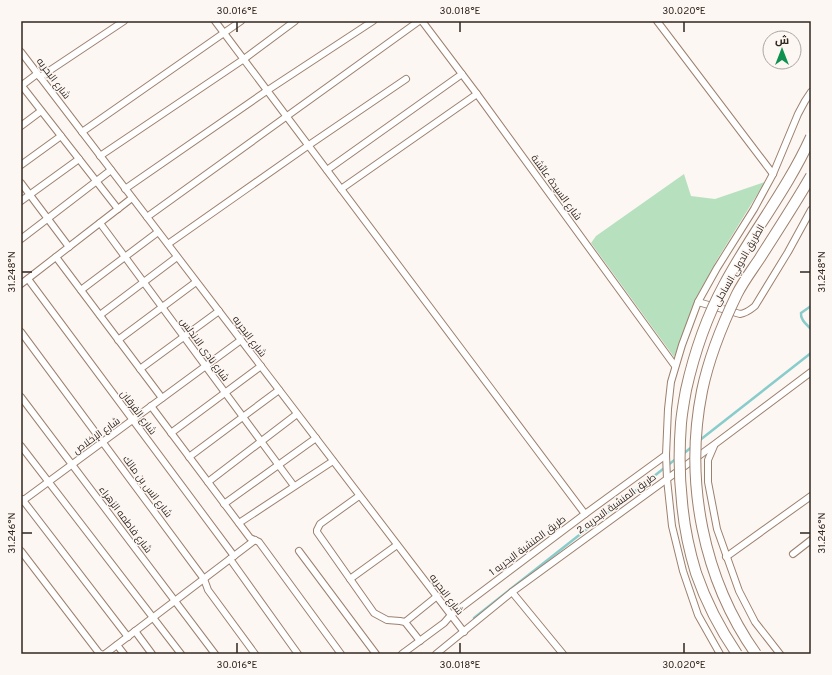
<svg xmlns="http://www.w3.org/2000/svg" width="832" height="675" font-family="Overpass,Cairo,sans-serif">
	<style>
		.green { fill: #b7e1be }
		.lines { fill: none; stroke-linecap: round; stroke-linejoin: round }
		.stream { stroke: #8cc; stroke-width: 2.5 }
		.street-casing { stroke: #9c816f; stroke-width: 8 }
		.street { stroke: #fff; stroke-width: 6 }
		.primary-bridge-casing { stroke: #9c816f; stroke-width: 12; stroke-linecap: butt }
		.primary-bridge { stroke: #fff; stroke-width: 10 }
		.ticks { fill: none; stroke: #322720; stroke-width: 1.5 }
		.labels { text-anchor: middle; stroke-width: 3; stroke-linejoin: round; paint-order: stroke }
		.street-label { font-size: 10px; fill: #322720; stroke: #fdf7f3 }
		.neatline { fill: none; stroke: #322720; stroke-width: 1.5 }
		.ticks-label { font-size: 10px; text-anchor: middle; fill: #322720 }
	</style>
	<rect width="100%" height="100%" fill="#fdf7f3"/>
	<!-- green -->
	<polygon class="green" points="684,174 691,196 715,199 765,182 715,263 674,357 591,243 596,236"/>
	<g class="lines">
		<!-- stream -->
		<g class="stream">
			<path d="M811,306L801,313C800,320 807,325 811,329"/>
			<polyline points="700,440 811,353"/>
			<polyline points="683,454 693,446"/>
			<polyline points="474,618 677,458"/>
		</g>
		<!-- street casing -->
		<g class="street-casing">
			<g id="street">
				<polyline points="215,21 585,514"/>
				<polyline points="422,21 477,94 675,366"/>
				<polyline points="657,21 773,174"/>
				<polyline points="21,52 464,632"/>
				<polyline points="40,77 124,21"/>
				<polyline points="21,86 37,74"/>
				<polyline points="22,86 118,209"/>
				<polyline points="21,126 41,111"/>
				<polyline points="82,132 241,21"/>
				<polyline points="100,156 244,59 295,21"/>
				<polyline points="21,165 61,136"/>
				<polyline points="327,170 462,74"/>
				<polyline points="21,183 69,247"/>
				<polyline points="125,189 268,90 373,21"/>
				<polyline points="341,189 477,94"/>
				<polyline points="21,201 79,159"/>
				<polyline points="147,217 419,21"/>
				<polyline points="100,223 294,486"/>
				<polyline points="21,239 111,170"/>
				<polyline points="168,244 309,145 406,79"/>
				<polyline points="56,257 162,398"/>
				<polyline points="28,279 234,556"/>
				<polyline points="21,284 132,198"/>
				<polyline points="81,290 158,232"/>
				<path d="M698,302L740,314C747,313 750,310 755,306L788,252L811,210"/>
				<polyline points="100,315 177,257"/>
				<polyline points="21,332 204,579 208,590 255,654"/>
				<polyline points="118,340 196,282"/>
				<polyline points="140,369 219,311"/>
				<polyline points="21,397 215,654"/>
				<polyline points="151,406 250,538 259,542 341,654"/>
				<polyline points="171,433 261,366"/>
				<polyline points="21,446 181,654"/>
				<polyline points="714,446 708,460 708,482 717,529 739,591 755,622 780,654"/>
				<polyline points="189,457 279,390"/>
				<polyline points="208,482 297,414"/>
				<polyline points="359,496 320,524 317,530 317,532 374,613 387,620 400,621 405,622 420,641"/>
				<polyline points="22,499 128,637"/>
				<polyline points="21,502 241,340"/>
				<polyline points="224,504 316,438"/>
				<polyline points="239,523 333,461"/>
				<polyline points="21,551 99,653 101,654"/>
				<polyline points="299,551 376,654"/>
				<polyline points="793,554 811,540"/>
				<polyline points="726,557 811,496"/>
				<polyline points="230,559 298,654"/>
				<polyline points="350,579 397,545"/>
				<polyline points="512,592 563,654"/>
				<polyline points="405,622 436,597"/>
				<polyline points="135,631 152,654"/>
				<polyline points="117,645 124,654"/>
				<polyline points="105,654 255,540"/>
				<polyline points="402,654 444,623 451,615 585,514 666,455"/>
				<polyline points="436,654 512,592 715,444 811,372"/>
				<polyline points="720,654 698,615 683,571 672,526 667,479 666,455 668,409 671,382 682,345 698,302 717,268 754,209 773,174 798,114 805,101 811,92"/>
			</g>
		</g>
		<!-- street -->
		<use href="#street" class="street"/>
		<!-- primary-bridge casing -->
		<g class="primary-bridge-casing">
			<g id="primary-bridge">
				<path d="M737,654C720,629 706,602 696,573C689,550 684,526 682,502C679,476 679,449 681,423C682,412 684,401 686,390C694,354 706,318 724,285C751,234 787,190 811,137"/>
				<path d="M756,654C703,579 684,481 702,391C709,357 722,325 737,294C743,282 752,270 760,258C777,231 795,204 811,176"/>
			</g>
		</g>
		<!-- primary-bridge -->
		<use href="#primary-bridge" class="primary-bridge"/>
	</g>
	<!-- ticks -->
	<path class="ticks" d="M237,22V32M460,22V32M684,22V32M22,272H32M800,272H810M22,533H32M800,533H810M237,643V653M460,643V653M684,643V653"/>
	<g class="labels">
		<!-- street labels -->
		<g class="street-label">
			<text transform="translate(54 78) rotate(53)" y="4">شارع البحريه</text>
			<text transform="translate(557 187) rotate(54)" y="4">شارع السيدة عائشة</text>
			<text transform="translate(738 265) rotate(-60)" y="4">الطريق الدولي الساحلى</text>
			<text transform="translate(250 336) rotate(53)" y="4">شارع البحريه</text>
			<text transform="translate(205 349) rotate(54)" y="4">شارع نادى الاندلس</text>
			<text transform="translate(139 412) rotate(53)" y="4">شارع الفرقان</text>
			<text transform="translate(96 435) rotate(-36)" y="4">شارع الإخلاص</text>
			<text transform="translate(148 486) rotate(53)" y="4">شارع انس بن مالك</text>
			<text transform="translate(616 503) rotate(-36)" y="4">طريق المنشية البحريه 2</text>
			<text transform="translate(126 519) rotate(53)" y="4">شارع فاطمه الزهراء</text>
			<text transform="translate(527 545) rotate(-37)" y="4">طريق المنشية البحريه 1</text>
			<text transform="translate(447 594) rotate(53)" y="4">شارع البحريه</text>
		</g>
	</g>
	<!-- border -->
	<rect width="832" height="675" fill="none" stroke="#fdf7f3" stroke-width="44"/>
	<!-- north arrow -->
	<g transform="translate(782 50)"><circle r="19" fill="#fdf7f3" stroke="#aca49f"/>
	<path d="M0-3L7 15L0 10L-7 15Z" fill="#0e914f"/>
	<text y="-6" font-size="11" font-weight="bold" text-anchor="middle" fill="#322720">ش</text>
	</g>
	<rect x="22" y="22" width="788" height="631" class="neatline"/>
	<g class="ticks-label">
		<text x="237" y="14">30.016°E</text>
		<text x="460" y="14">30.018°E</text>
		<text x="684" y="14">30.020°E</text>
		<text transform="translate(11 272) rotate(-90)" y="4">31.248°N</text>
		<text transform="translate(821 272) rotate(-90)" y="4">31.248°N</text>
		<text transform="translate(11 533) rotate(-90)" y="4">31.246°N</text>
		<text transform="translate(821 533) rotate(-90)" y="4">31.246°N</text>
		<text x="237" y="668">30.016°E</text>
		<text x="460" y="668">30.018°E</text>
		<text x="684" y="668">30.020°E</text>
	</g>
</svg>
